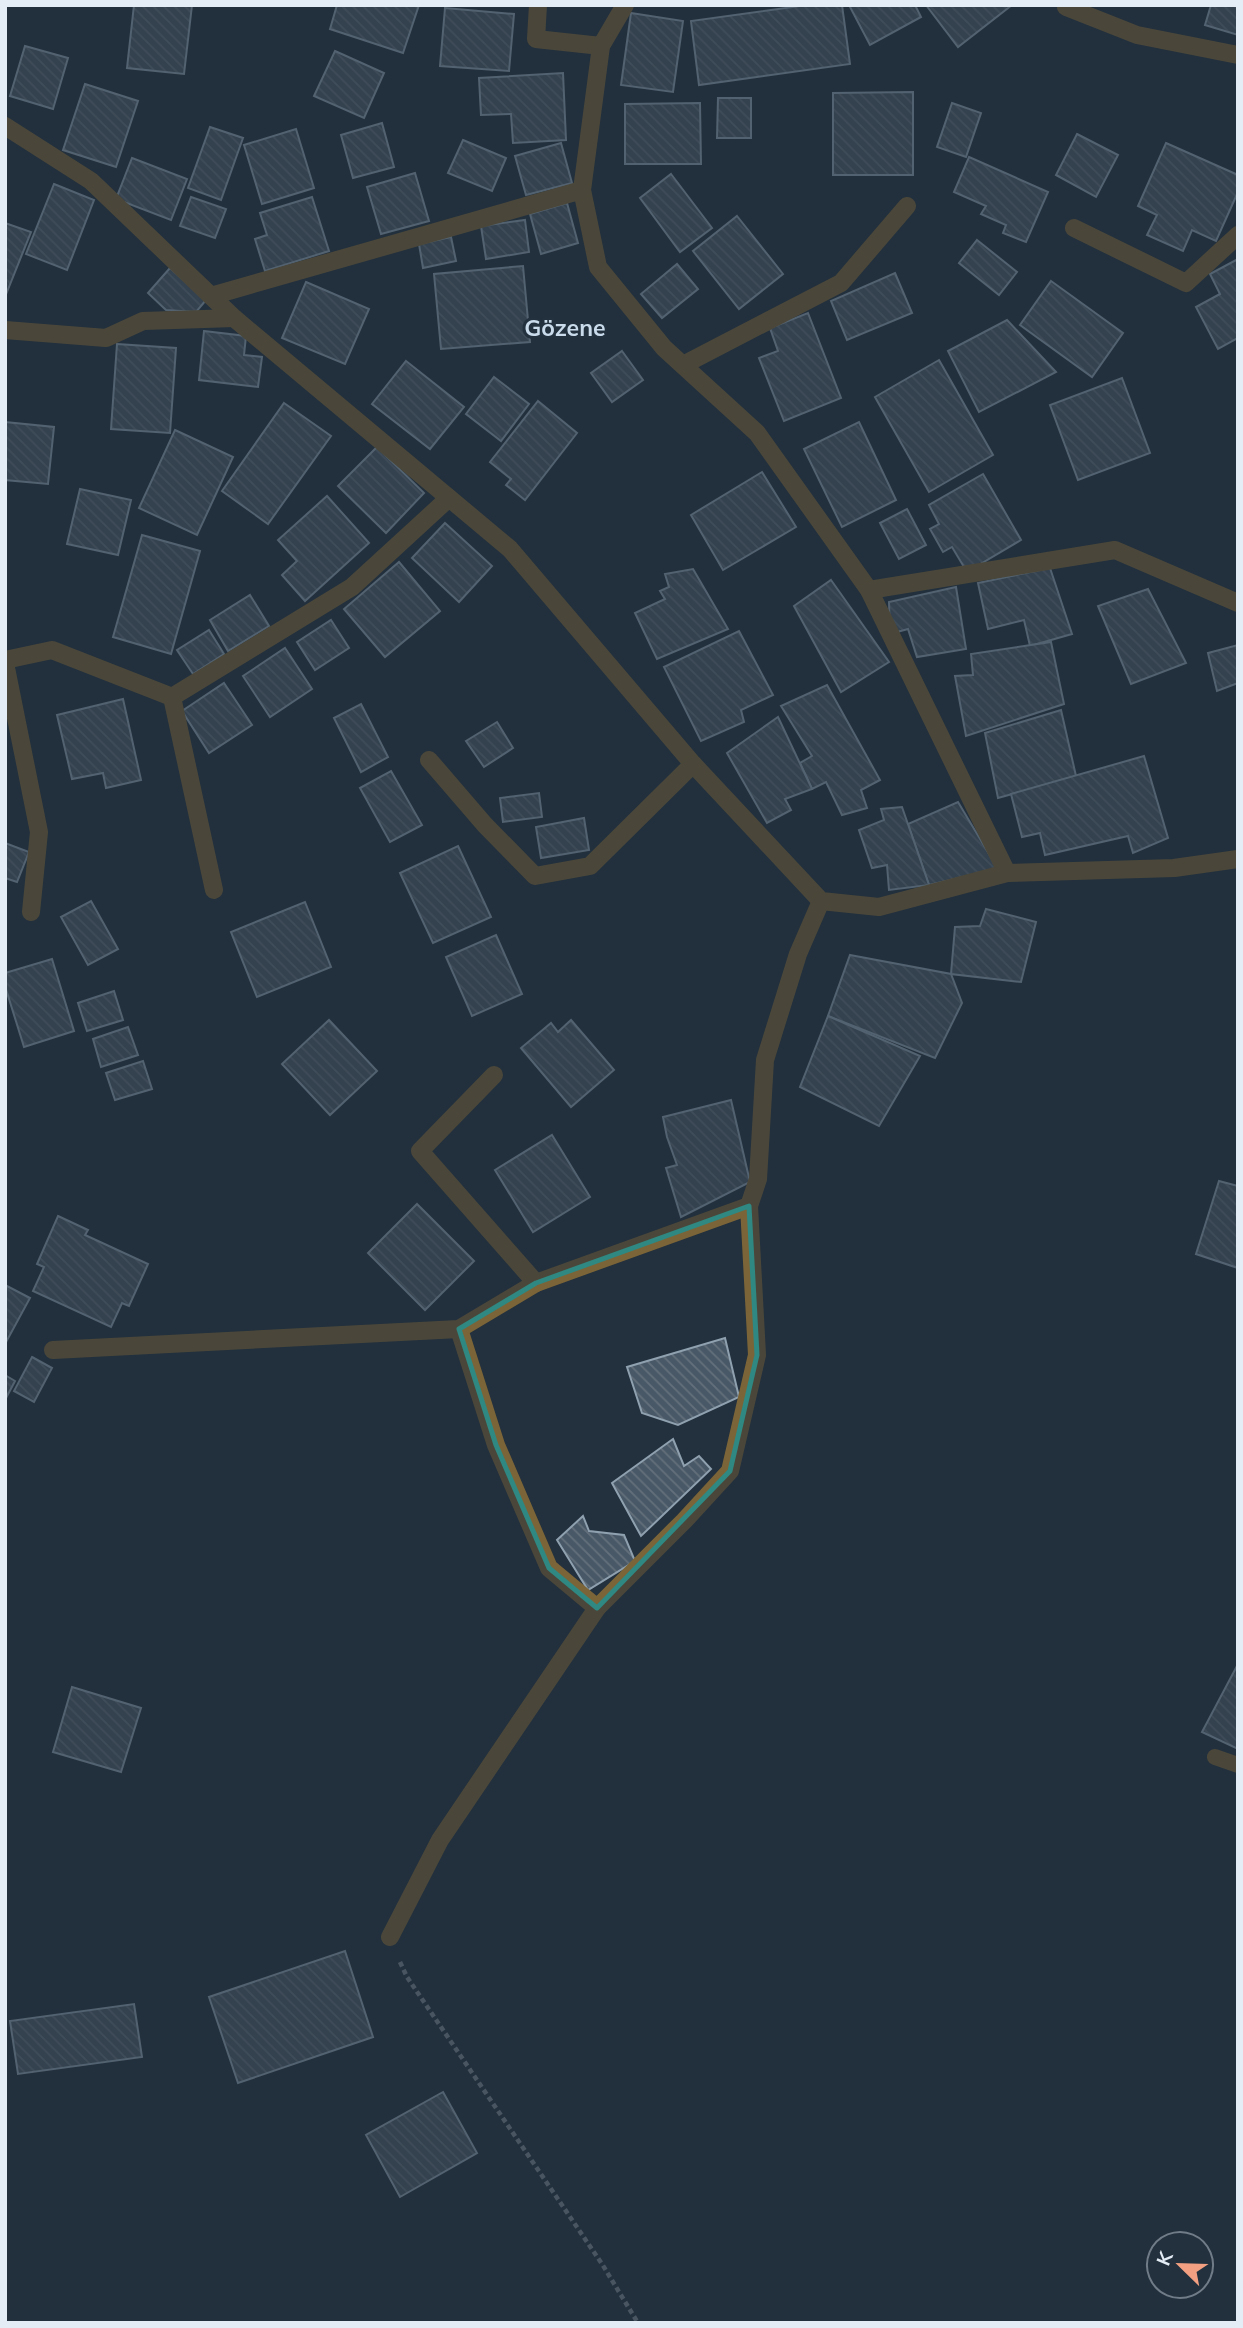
<svg xmlns="http://www.w3.org/2000/svg" width="1243" height="2328" font-family="Mulish,sans-serif">
	<style>
		.building { fill: url(#building-back-hatch); stroke: #8fa0af; stroke-width: 2 }
		.lines { fill: none; stroke-linecap: round; stroke-linejoin: round }
		.path { stroke: #798590; stroke-width: 4.5; stroke-dasharray: 5 3.5; stroke-linecap: butt }
		.lane { stroke: #7b6538; stroke-width: 16 }
		.street { stroke: #7b6538; stroke-width: 18 }
		.marked { fill: none; stroke: #2f8882; stroke-width: 5; stroke-linejoin: round }
		.labels { text-anchor: middle; stroke-width: 6; stroke-linejoin: round; paint-order: stroke }
		.quarter-label { font-size: 23px; font-weight: bold; fill: #cadcec; stroke: #23303d }
	</style>
	<defs>
		<pattern id="building-back-hatch" width="6" height="6" patternUnits="userSpaceOnUse" patternTransform="scale(1.75)"><rect width="6" height="6" fill="#495866"/><path d="M-1 5l2 2M0 0l6 6M5-1l2 2" fill="none" stroke="#63707c"/></pattern>
	</defs>
	<rect width="100%" height="100%" fill="#23303d"/>
	<!-- building -->
	<g class="building">
		<polygon points="134,5 192,5 184,74 127,68"/>
		<polygon points="337,5 419,5 403,53 330,29"/>
		<polygon points="807,5 842,5 850,64 699,85 691,21"/>
		<polygon points="849,5 915,5 921,17 870,45"/>
		<polygon points="926,5 1012,5 958,47"/>
		<polygon points="1211,5 1238,5 1238,35 1205,25"/>
		<polygon points="445,8 514,14 509,71 440,66"/>
		<polygon points="631,13 683,21 673,92 621,85"/>
		<polygon points="25,46 68,58 53,109 10,96"/>
		<polygon points="335,51 384,73 364,118 314,96"/>
		<polygon points="563,73 566,140 513,143 511,114 481,115 479,78"/>
		<polygon points="85,84 138,101 116,167 63,150"/>
		<polygon points="913,92 913,175 833,175 833,93"/>
		<polygon points="718,98 751,98 751,138 717,138"/>
		<polygon points="700,103 701,164 625,164 625,104"/>
		<polygon points="952,103 981,113 966,157 937,147"/>
		<polygon points="382,123 394,167 353,178 341,135"/>
		<polygon points="210,127 243,138 221,200 188,188"/>
		<polygon points="296,129 314,188 262,204 244,145"/>
		<polygon points="1077,134 1118,155 1096,197 1056,175"/>
		<polygon points="463,140 506,158 492,191 448,173"/>
		<polygon points="561,143 572,183 526,195 515,156"/>
		<polygon points="1166,143 1238,175 1238,192 1216,241 1192,230 1183,251 1147,235 1157,215 1138,206"/>
		<polygon points="969,157 1048,192 1026,242 1003,233 1006,225 981,214 986,206 954,192"/>
		<polygon points="132,158 187,179 171,220 116,199"/>
		<polygon points="415,173 429,221 381,234 367,187"/>
		<polygon points="671,174 712,228 680,252 640,198"/>
		<polygon points="54,184 94,200 67,270 26,254"/>
		<polygon points="191,197 226,209 215,238 180,226"/>
		<polygon points="312,197 329,251 265,271 255,239 267,235 260,213"/>
		<polygon points="567,203 578,243 541,254 530,214"/>
		<polygon points="737,216 783,274 739,309 693,251"/>
		<polygon points="525,220 529,252 486,259 481,226"/>
		<polygon points="5,223 31,232 5,297"/>
		<polygon points="451,237 456,261 423,268 419,244"/>
		<polygon points="977,240 1017,272 999,295 959,263"/>
		<polygon points="1238,259 1238,338 1218,349 1196,307 1220,294 1210,274"/>
		<polygon points="677,264 698,289 662,318 641,294"/>
		<polygon points="523,266 530,342 441,349 434,274"/>
		<polygon points="170,268 206,300 196,312 166,310 148,293"/>
		<polygon points="895,273 912,313 847,340 831,301"/>
		<polygon points="1051,281 1123,333 1092,377 1020,325"/>
		<polygon points="306,282 369,309 345,364 282,338"/>
		<polygon points="808,313 841,398 784,421 759,358 778,351 770,328"/>
		<polygon points="1007,320 1056,372 979,412 948,351"/>
		<polygon points="204,331 246,336 244,355 262,357 258,387 199,380"/>
		<polygon points="117,344 176,348 170,433 111,429"/>
		<polygon points="622,351 643,380 612,402 591,373"/>
		<polygon points="939,360 993,455 929,492 875,397"/>
		<polygon points="406,361 464,407 430,449 372,404"/>
		<polygon points="494,377 529,404 501,441 466,414"/>
		<polygon points="1122,378 1150,453 1078,480 1050,405"/>
		<polygon points="538,401 577,433 525,500 506,485 511,479 490,462"/>
		<polygon points="284,403 331,436 268,524 222,491"/>
		<polygon points="5,422 54,427 48,484 5,480"/>
		<polygon points="859,422 896,500 842,527 804,449"/>
		<polygon points="175,430 233,457 197,535 139,508"/>
		<polygon points="377,447 424,493 386,533 338,486"/>
		<polygon points="762,472 796,527 723,570 691,515"/>
		<polygon points="983,474 1021,540 967,572 952,547 943,552 930,529 939,524 929,505"/>
		<polygon points="80,489 131,500 118,555 67,544"/>
		<polygon points="327,496 369,543 305,601 282,575 297,561 278,540"/>
		<polygon points="907,509 926,545 899,559 880,523"/>
		<polygon points="445,523 492,566 459,602 412,558"/>
		<polygon points="142,535 200,551 171,654 113,637"/>
		<polygon points="399,562 440,611 385,657 344,609"/>
		<polygon points="1050,568 1072,634 1030,646 1024,620 988,629 978,583"/>
		<polygon points="693,569 728,629 657,659 635,613 665,599 660,591 669,587 665,574"/>
		<polygon points="831,580 889,662 841,692 794,606"/>
		<polygon points="956,587 966,649 917,657 908,629 890,634 889,602"/>
		<polygon points="1148,589 1186,663 1131,684 1098,606"/>
		<polygon points="250,595 269,626 228,651 210,620"/>
		<polygon points="331,620 349,648 315,670 297,642"/>
		<polygon points="209,630 224,654 193,674 177,650"/>
		<polygon points="739,631 773,695 741,710 744,722 701,741 664,667"/>
		<polygon points="1051,642 1064,704 966,736 955,676 973,675 971,654"/>
		<polygon points="1238,645 1238,683 1217,691 1208,653"/>
		<polygon points="285,648 312,689 270,717 243,676"/>
		<polygon points="224,683 252,725 209,753 182,711"/>
		<polygon points="827,685 880,780 861,790 867,808 842,815 826,782 812,789 800,763 812,756 781,706"/>
		<polygon points="123,699 141,780 106,788 103,773 72,779 57,715"/>
		<polygon points="361,704 388,757 361,772 334,718"/>
		<polygon points="1061,710 1076,776 998,798 985,733"/>
		<polygon points="778,717 812,789 785,799 791,810 767,823 727,753"/>
		<polygon points="497,722 513,748 484,767 466,741"/>
		<polygon points="1144,756 1168,838 1133,853 1128,836 1045,855 1040,833 1022,837 1011,794"/>
		<polygon points="391,771 422,825 390,842 360,788"/>
		<polygon points="539,793 542,817 503,822 500,798"/>
		<polygon points="958,802 998,869 929,885 908,824"/>
		<polygon points="902,807 929,885 889,890 887,865 872,868 859,830 884,820 881,809"/>
		<polygon points="584,818 589,850 541,858 536,827"/>
		<polygon points="5,843 29,852 17,882 5,878"/>
		<polygon points="458,846 491,917 433,943 400,873"/>
		<polygon points="91,901 118,949 88,965 61,917"/>
		<polygon points="305,902 331,967 257,997 231,932"/>
		<polygon points="986,909 1036,922 1021,982 951,974 955,927 980,926"/>
		<polygon points="496,935 522,994 472,1016 446,957"/>
		<polygon points="850,955 951,974 962,1003 935,1058 828,1016"/>
		<polygon points="52,959 74,1031 24,1047 5,986 5,973"/>
		<polygon points="114,991 123,1020 87,1031 78,1003"/>
		<polygon points="828,1016 920,1056 879,1126 800,1087"/>
		<polygon points="329,1020 377,1071 330,1115 282,1064"/>
		<polygon points="571,1020 614,1070 571,1107 521,1048 551,1023 558,1032"/>
		<polygon points="128,1027 138,1055 101,1067 93,1039"/>
		<polygon points="143,1061 152,1089 115,1100 106,1073"/>
		<polygon points="731,1100 750,1182 681,1217 666,1168 677,1165 667,1137 663,1117"/>
		<polygon points="552,1135 590,1197 533,1232 495,1170"/>
		<polygon points="1219,1181 1238,1186 1238,1268 1196,1254"/>
		<polygon points="417,1204 474,1261 425,1310 368,1253"/>
		<polygon points="58,1216 88,1230 85,1235 148,1264 129,1306 122,1303 111,1327 33,1291 44,1267 37,1264"/>
		<polygon points="5,1285 30,1298 5,1344"/>
		<polygon points="725,1338 739,1397 678,1425 642,1413 627,1367"/>
		<polygon points="32,1357 52,1368 34,1402 14,1391"/>
		<polygon points="5,1375 15,1381 5,1400"/>
		<polygon points="673,1439 684,1466 699,1456 711,1469 641,1536 612,1483"/>
		<polygon points="583,1516 589,1531 624,1535 635,1561 588,1590 557,1540"/>
		<polygon points="1238,1664 1238,1749 1202,1732"/>
		<polygon points="72,1687 141,1708 121,1772 53,1752"/>
		<polygon points="345,1951 373,2037 238,2083 209,1997"/>
		<polygon points="134,2004 142,2057 18,2074 10,2021"/>
		<polygon points="443,2092 477,2153 400,2197 366,2135"/>
	</g>
	<g class="lines">
		<!-- path -->
		<polyline class="path" points="400,1962 407,1977 602,2264 638,2323"/>
		<!-- lane -->
		<polyline class="lane" points="1215,1757 1238,1765"/>
		<!-- street -->
		<g class="street">
			<polyline points="538,5 536,39 601,46"/>
			<polyline points="625,5 601,46 582,190 598,267 664,348 757,433 869,590 1007,873"/>
			<polyline points="1066,7 1137,35 1238,55"/>
			<polyline points="5,126 91,181 234,318 510,549 693,764 821,901 879,907 1007,873 1174,868 1238,859"/>
			<polyline points="1074,228 1186,283 1238,235"/>
			<polyline points="211,296 582,190"/>
			<polyline points="5,330 106,338 143,321 234,318"/>
			<polyline points="683,365 841,283 907,206"/>
			<polyline points="869,590 1115,550 1238,603"/>
			<polyline points="5,660 52,650 172,697 352,587 449,498"/>
			<polyline points="5,663 39,832 31,912"/>
			<polyline points="172,697 214,890"/>
			<polyline points="429,760 485,825 535,876 590,866 693,764"/>
			<polyline points="494,1075 420,1151 536,1283"/>
			<polyline points="459,1329 496,1445 549,1568 597,1608"/>
			<polyline points="53,1350 459,1329 536,1283 749,1206"/>
			<polyline points="390,1937 440,1840 597,1608 684,1521 730,1471 757,1355 749,1206 758,1179 765,1060 798,954 821,901"/>
		</g>
	</g>
	<!-- marked area -->
	<path d="M0 0H1243V2328H0ZM749,1206L757,1355L730,1471L597,1608L549,1568L496,1445L459,1329L536,1283Z" fill="#23303d" fill-opacity=".55" fill-rule="evenodd"/>
	<path class="marked" d="M749,1206L757,1355L730,1471L597,1608L549,1568L496,1445L459,1329L536,1283Z"/>
	<g class="labels">
		<!-- quarter labels -->
		<g class="quarter-label">
			<text x="565" y="336">Gözene</text>
		</g>
	</g>
	<!-- border -->
	<rect width="1243" height="2328" fill="none" stroke="#e4edf6" stroke-width="14"/>
	<!-- north arrow -->
	<g transform="translate(1180 2265) rotate(293)"><circle r="33" fill="#23303d" stroke="#707c87" stroke-width="2"/>
	<path d="M0-5L12 26L0 18L-12 26Z" fill="#f2a081"/>
	<text y="-10" font-size="19" font-weight="bold" text-anchor="middle" fill="#e4edf6">K</text>
	</g>
</svg>
